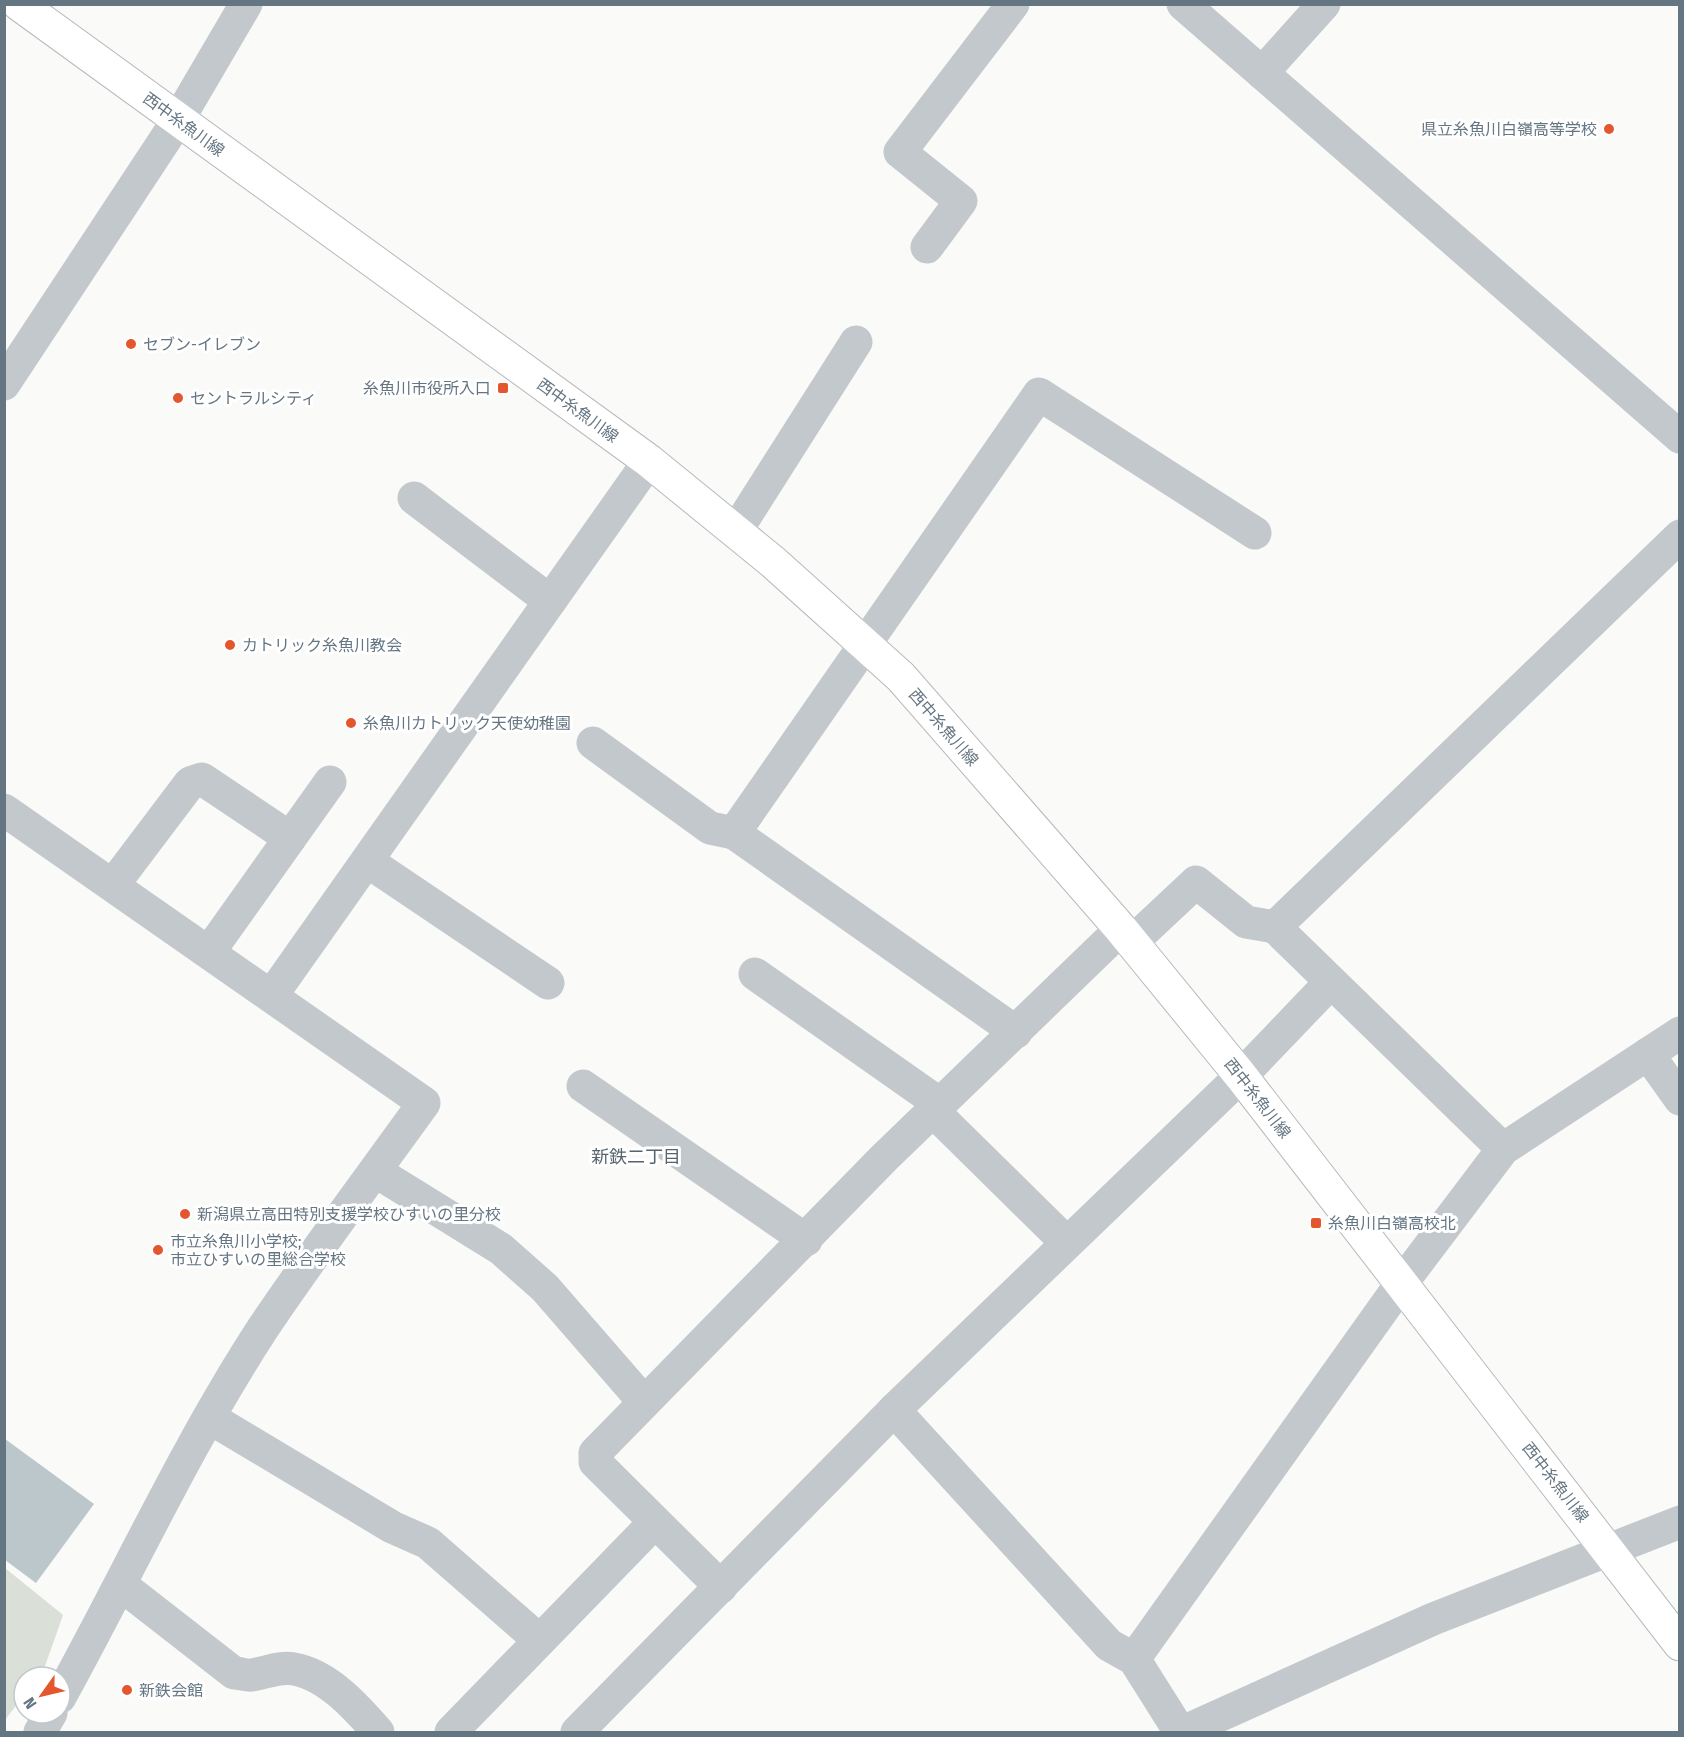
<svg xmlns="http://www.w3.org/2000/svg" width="1684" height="1737" font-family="'Fira Sans Condensed','Noto Sans JP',sans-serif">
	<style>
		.green { fill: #dadfd7 }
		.water { fill: #bbc7cb }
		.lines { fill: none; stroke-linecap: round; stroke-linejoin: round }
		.major-casing { stroke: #b5babe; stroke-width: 35 }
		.minor { stroke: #c3c8cc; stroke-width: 33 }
		.major { stroke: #fff; stroke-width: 33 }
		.poi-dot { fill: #e4572e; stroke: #fff; stroke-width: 2 }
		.labels { text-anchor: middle; stroke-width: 6; stroke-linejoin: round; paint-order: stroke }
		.street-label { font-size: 16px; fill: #657683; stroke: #fff }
		.poi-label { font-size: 16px; fill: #657683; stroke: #fff; text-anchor: start }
		.neighbourhood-label { font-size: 18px; fill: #57646e; stroke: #fff }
	</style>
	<rect width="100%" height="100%" fill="#fafaf8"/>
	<!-- green -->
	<polygon class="green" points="5,1568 63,1615 44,1669 37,1677 24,1677 24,1695 5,1720"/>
	<!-- water -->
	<polygon class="water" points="5,1439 94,1504 36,1583 5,1560"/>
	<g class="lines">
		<!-- major casing -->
		<g class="major-casing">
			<polyline id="major" points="19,4 649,461 773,562 901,677 1121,929 1241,1076 1680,1644"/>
		</g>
		<!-- minor -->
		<g class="minor">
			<polyline points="1183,4 1680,437"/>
			<polyline points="1262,73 1324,4"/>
			<polyline points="927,247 961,201 900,152 1013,4"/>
			<polyline points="4,384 178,120 246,4"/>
			<polyline points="414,498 550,601"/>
			<polyline points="736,531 856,342"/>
			<polyline points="593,743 710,828 734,833"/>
			<path d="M4,810L424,1103C370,1178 314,1252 263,1328C186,1446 128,1574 60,1697"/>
			<polyline points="367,861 548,983"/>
			<polyline points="113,885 190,783 202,779 290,838"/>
			<polyline points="1132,942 1196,882 1246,922 1275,927"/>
			<polyline points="209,952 330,782"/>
			<polyline points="755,974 940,1104"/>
			<polyline points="272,995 649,461"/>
			<polyline points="1016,1032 734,833 1039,394 1255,533"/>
			<polyline points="1648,1054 1680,1099"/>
			<polyline points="583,1086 806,1240"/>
			<polyline points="933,1111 1067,1243"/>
			<polyline points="1503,1149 1275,927 1680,536"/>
			<polyline points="375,1171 501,1249 545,1288 644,1402"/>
			<polyline points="894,1410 1109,1645 1134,1659 1180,1732"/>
			<polyline points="210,1418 392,1527 428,1543 539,1640"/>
			<path d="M121,1585L234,1673C240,1673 247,1676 252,1675C266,1673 279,1666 294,1669C328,1675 357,1708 378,1732"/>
			<polyline points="721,1587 595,1462 595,1453 884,1158 1121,929"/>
			<polyline points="1134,1659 1401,1284 1503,1149 1680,1033"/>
			<polyline points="40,1732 51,1713"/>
			<polyline points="451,1732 654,1523"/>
			<polyline points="577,1732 894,1410 1241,1076 1330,983"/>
			<polyline points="1183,1732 1433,1619 1680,1522"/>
		</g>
		<!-- major -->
		<use href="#major" class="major"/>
	</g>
	<!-- markers -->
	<g class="poi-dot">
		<circle cx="1609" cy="129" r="6"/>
		<circle cx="131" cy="344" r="6"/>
		<rect x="497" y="382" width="12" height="12" rx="3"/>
		<circle cx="178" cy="398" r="6"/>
		<circle cx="230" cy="645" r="6"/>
		<circle cx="351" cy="723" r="6"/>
		<circle cx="185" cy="1214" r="6"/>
		<rect x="1310" y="1217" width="12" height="12" rx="3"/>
		<circle cx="158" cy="1250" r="6"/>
		<circle cx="127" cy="1690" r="6"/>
	</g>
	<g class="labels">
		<!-- street labels -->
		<g class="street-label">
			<text transform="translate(184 124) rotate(36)" y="6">西中糸魚川線</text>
			<text transform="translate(578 410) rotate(36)" y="6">西中糸魚川線</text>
			<text transform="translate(944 727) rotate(49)" y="6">西中糸魚川線</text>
			<text transform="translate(1258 1098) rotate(52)" y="6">西中糸魚川線</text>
			<text transform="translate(1556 1482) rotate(52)" y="6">西中糸魚川線</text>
		</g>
		<!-- poi labels -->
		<g class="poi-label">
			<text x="1597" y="135" text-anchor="end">県立糸魚川白嶺高等学校</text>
			<text x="143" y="350">セブン-イレブン</text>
			<text x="491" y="394" text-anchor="end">糸魚川市役所入口</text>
			<text x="190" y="404">セントラルシティ</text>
			<text x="242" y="651">カトリック糸魚川教会</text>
			<text x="363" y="729">糸魚川カトリック天使幼稚園</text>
			<text x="197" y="1220">新潟県立高田特別支援学校ひすいの里分校</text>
			<text x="1328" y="1229">糸魚川白嶺高校北</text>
			<text x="170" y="1247">市立糸魚川小学校;<tspan x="170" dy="18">市立ひすいの里総合学校</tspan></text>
			<text x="139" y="1696">新鉄会館</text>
		</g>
		<!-- neighbourhood labels -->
		<g class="neighbourhood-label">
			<text x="636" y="1163">新鉄二丁目</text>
		</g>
	</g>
	<!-- border -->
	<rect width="1684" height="1737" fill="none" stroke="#657683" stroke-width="12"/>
	<!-- north arrow -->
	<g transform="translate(42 1695) rotate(236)"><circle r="28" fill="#ffffff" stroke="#c1c8cd" stroke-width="1.5"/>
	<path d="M0-4.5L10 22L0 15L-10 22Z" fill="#e4572e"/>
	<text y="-9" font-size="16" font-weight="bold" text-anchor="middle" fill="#657683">N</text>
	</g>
</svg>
